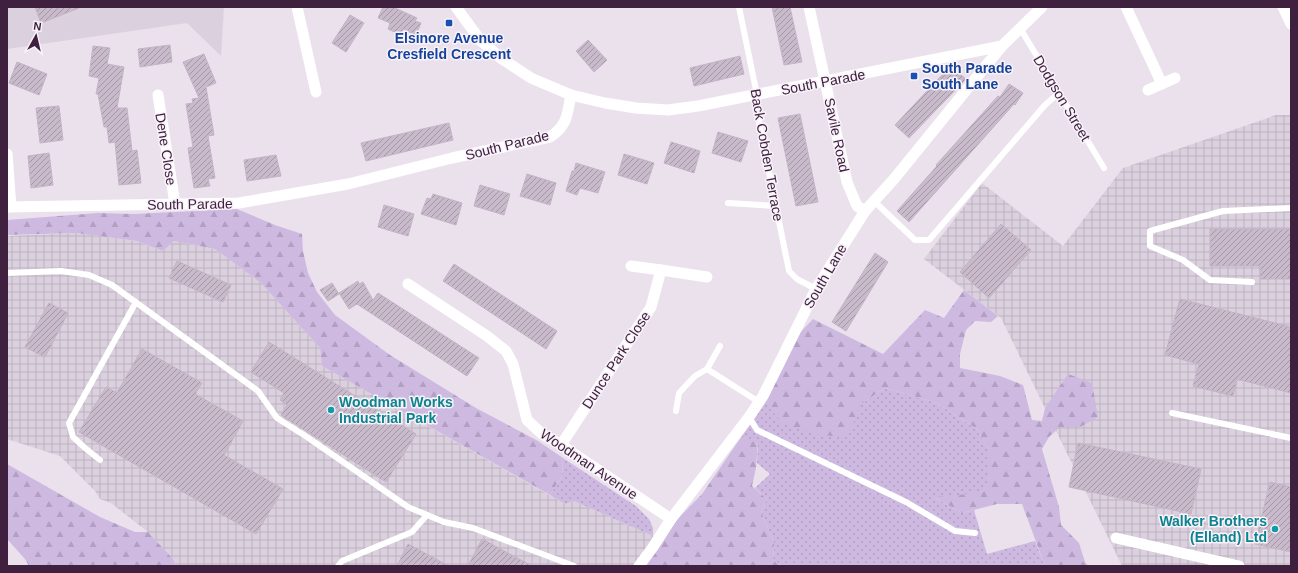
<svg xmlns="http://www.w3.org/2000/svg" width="1298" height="573" font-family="Arial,sans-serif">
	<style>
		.built { fill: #dbd0dd }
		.industrial { fill: url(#industrial-grid) }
		.green { fill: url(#green-dots) }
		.forest { fill: url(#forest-firs) }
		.building { fill: url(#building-hatch); stroke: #c4b3c7 }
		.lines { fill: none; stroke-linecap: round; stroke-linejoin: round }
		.service { stroke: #fff; stroke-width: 6 }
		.minor { stroke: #fff; stroke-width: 11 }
		.transit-dot { fill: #1a4fb4; stroke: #f8f2f9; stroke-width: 1.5 }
		.culture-dot { fill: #0f9aa8; stroke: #f8f2f9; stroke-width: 1.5 }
		.labels { text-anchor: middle; stroke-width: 3; stroke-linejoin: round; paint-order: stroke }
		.transit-label { font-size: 14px; font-weight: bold; fill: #164399; stroke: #f8f2f9 }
		.street-label { font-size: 14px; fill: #3f203f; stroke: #f8f2f9 }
		.culture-label { font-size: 14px; font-weight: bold; fill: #0d838f; stroke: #f8f2f9; text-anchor: start }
	</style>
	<defs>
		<pattern id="industrial-grid" width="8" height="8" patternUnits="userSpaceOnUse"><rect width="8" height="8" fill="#dbd0dd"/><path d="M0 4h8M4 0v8" fill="none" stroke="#bdb2bf"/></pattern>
		<pattern id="green-dots" width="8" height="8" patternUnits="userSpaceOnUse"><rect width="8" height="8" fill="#ceb9e0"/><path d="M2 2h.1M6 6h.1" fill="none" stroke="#b29fc1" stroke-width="1.8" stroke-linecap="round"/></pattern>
		<pattern id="forest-firs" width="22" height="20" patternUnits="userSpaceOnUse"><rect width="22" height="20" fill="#ceb9e0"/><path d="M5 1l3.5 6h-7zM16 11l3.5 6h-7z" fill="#b29fc1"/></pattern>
		<pattern id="building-hatch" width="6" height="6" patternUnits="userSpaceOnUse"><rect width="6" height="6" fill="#c8bacb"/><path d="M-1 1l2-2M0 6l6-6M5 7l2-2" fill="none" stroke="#a497a6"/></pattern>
	</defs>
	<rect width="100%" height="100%" fill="#ebe1ed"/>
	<!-- built -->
	<polygon class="built" points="7,7 224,7 221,56 187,23 7,49"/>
	<!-- industrial -->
	<g class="industrial">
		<polygon points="1276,115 1291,115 1291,566 1122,566 1001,318 924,259 982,183 1063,246 1123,168"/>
		<polygon points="76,233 137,241 163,251 174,241 215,249 261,283 320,348 322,366 565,504 574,501 653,536 658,539 639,566 176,566 173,559 148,532 111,503 100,499 95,491 60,456 7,439 7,236"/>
	</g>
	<!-- green -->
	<g class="green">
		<polygon points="885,388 937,403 977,429 989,450 989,477 985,491 954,497 934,497 962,513 974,510 987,554 1035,541 1045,566 783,566 773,560 774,543 761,512 767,499 755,488 770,474 757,463 758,443 742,436 758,413 764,401 861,404"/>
		<polygon points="563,458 636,506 649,519 653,528 653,536 574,501 565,504 550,495 562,476"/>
	</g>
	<!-- forest -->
	<g class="forest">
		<polygon points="237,209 275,225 302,234 303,251 308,273 317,292 335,315 390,355 476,408 538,441 563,458 562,476 550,495 322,366 320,348 261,283 215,249 174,241 163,251 137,241 76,233 7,235 7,220 98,213 134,214"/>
		<polygon points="964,290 998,316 991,322 975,321 966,330 960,354 960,368 1000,376 1023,385 1032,420 1042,421 1045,408 1068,374 1092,383 1098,417 1080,427 1060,427 1049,437 1042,449 1059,507 1061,525 1079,543 1085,562 1088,566 1045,566 1022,504 997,504 962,513 934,497 954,496 984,491 989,477 989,450 977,429 937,403 885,388 861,404 848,437 820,435 782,423 764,401 797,336 813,319 883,354 925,310 944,318"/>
		<polygon points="742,436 758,442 756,468 752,486 767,499 761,512 774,543 773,560 783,566 639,566 658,539 702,494"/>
		<polygon points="7,464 100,517 135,532 148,532 173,559 176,566 29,566 25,559 7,539"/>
	</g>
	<!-- building -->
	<g class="building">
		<polygon points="35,7 79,7 79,8 41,23"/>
		<polygon points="383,7 393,7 417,18 415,21 421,23 416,35 403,29 401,35 388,29 390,23 378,18"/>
		<polygon points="772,7 790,7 802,62 784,65"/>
		<polygon points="350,15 364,23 346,52 332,43"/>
		<polygon points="588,40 607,60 594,72 576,51"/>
		<polygon points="170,45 172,62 140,67 138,49"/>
		<polygon points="93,46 110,48 107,64 124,67 117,108 127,108 132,151 137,150 141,183 119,185 115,142 109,143 107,127 104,127 98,94 96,94 99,78 89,76"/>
		<polygon points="204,54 216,83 206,87 214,135 208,136 215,178 208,179 210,186 194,188 188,148 193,147 186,104 193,103 192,99 199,98 183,62"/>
		<polygon points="740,56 744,74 694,86 690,68"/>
		<polygon points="17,62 47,74 39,95 9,83"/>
		<polygon points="956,71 966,79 909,138 895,125 942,75"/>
		<polygon points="1009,84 1023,93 1015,105 1014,104 909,222 897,211 937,166 936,165 998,96 1000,97"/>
		<polygon points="59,106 63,140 40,143 36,108"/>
		<polygon points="800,114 818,202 796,206 778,118"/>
		<polygon points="449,123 453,140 366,161 361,143"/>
		<polygon points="718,132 748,141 741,162 712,153"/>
		<polygon points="671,142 700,151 694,173 664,163"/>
		<polygon points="49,153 53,185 31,188 28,156"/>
		<polygon points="624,154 654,163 647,184 618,175"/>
		<polygon points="276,155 281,176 247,181 244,160"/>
		<polygon points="576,163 605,172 598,193 580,188 577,195 566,191 572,171 574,171"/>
		<polygon points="527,174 556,183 550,205 520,196"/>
		<polygon points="480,185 510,194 504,215 474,206"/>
		<polygon points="433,194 462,203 456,225 421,214 427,198 431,199"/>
		<polygon points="384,205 414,214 408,236 378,227"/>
		<polygon points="1001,224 1031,250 989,298 960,272"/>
		<polygon points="1210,229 1291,229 1291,279 1260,279 1260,266 1210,266"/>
		<polygon points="875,253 888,262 846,331 832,322"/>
		<polygon points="177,261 231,285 223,302 169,278"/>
		<polygon points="454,264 557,331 546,349 443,281"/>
		<polygon points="358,281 359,284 363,282 373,300 378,293 479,358 467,376 357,304 349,309 339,293"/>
		<polygon points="332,283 339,294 328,301 320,290"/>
		<polygon points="1180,299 1291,327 1291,393 1237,379 1233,396 1193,386 1199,364 1165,355"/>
		<polygon points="49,303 68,313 45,357 25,347"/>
		<polygon points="269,342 416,434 386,482 281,415 287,405 280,400 284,393 251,372"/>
		<polygon points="142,349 202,383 195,394 243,421 224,455 283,489 256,534 79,432 106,387 117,393"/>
		<polygon points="1078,443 1201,469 1191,514 1069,487"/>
		<polygon points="1270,482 1291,487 1291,552 1255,544"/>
		<polygon points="482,539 532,566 468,566"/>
		<polygon points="408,544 449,566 397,566"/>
	</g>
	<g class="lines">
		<!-- service -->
		<g class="service">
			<polyline points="739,7 757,95 756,107 789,271 797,279 816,289"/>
			<polyline points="1020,28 1104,168"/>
			<polyline points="874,201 915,240 929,240 1045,105 1059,93"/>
			<polyline points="728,203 776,206"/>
			<polyline points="7,273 61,271 89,275 112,285 258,391 277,418 307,437 408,507 444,522 473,528 574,566"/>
			<polyline points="1252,282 1210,280 1183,260 1150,246 1150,231 1223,211 1291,208"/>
			<polyline points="707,369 720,346"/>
			<polyline points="676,411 679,393 695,376 707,369 759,402"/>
			<polyline points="1172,413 1291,438"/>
			<polyline points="749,417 757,430 906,502 955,531 975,533"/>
			<polyline points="100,460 85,448 73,437 69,423 136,302"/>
			<polyline points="338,566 342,561 412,532 427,515"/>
		</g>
		<!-- minor -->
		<g class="minor">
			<polyline points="297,7 316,92"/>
			<polyline points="456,7 480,40 502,59 531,78 571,95 605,103 636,108 668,110 698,106 1002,46"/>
			<polyline points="809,7 847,182 857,206 865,211"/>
			<polyline points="1126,7 1162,84"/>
			<polyline points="1283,7 1291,24"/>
			<polyline points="1148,90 1175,78"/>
			<polyline points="158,95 175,204"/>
			<polyline points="7,154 11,207"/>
			<path d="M7,207L239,203L348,184L452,158L550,137C568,125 567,114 571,95"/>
			<polyline points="661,270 707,277"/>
			<polyline points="408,284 487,336 506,351 513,364 527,420 542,434 561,445 671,519"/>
			<polyline points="561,445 651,307 661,270 631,266"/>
			<polyline points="1116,538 1239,566"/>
			<polyline points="639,566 653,547 671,519 749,417 763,396 816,289 865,211 894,179 1002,46 1042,7"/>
		</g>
	</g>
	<!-- markers -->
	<g class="transit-dot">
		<rect x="445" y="19" width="8" height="8" rx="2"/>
		<rect x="910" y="72" width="8" height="8" rx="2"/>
	</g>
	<g class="culture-dot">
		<circle cx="331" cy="410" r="4"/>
		<circle cx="1275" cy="529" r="4"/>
	</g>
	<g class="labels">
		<!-- transit labels -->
		<g class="transit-label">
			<text x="449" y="43">Elsinore Avenue<tspan x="449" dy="16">Cresfield Crescent</tspan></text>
			<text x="922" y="73" text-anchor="start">South Parade<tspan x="922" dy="16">South Lane</tspan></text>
		</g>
		<!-- street labels -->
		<g class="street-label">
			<text transform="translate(823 82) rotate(-11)" y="5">South Parade</text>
			<text transform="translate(1062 98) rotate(59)" y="5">Dodgson Street</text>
			<text transform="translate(837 135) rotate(78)" y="5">Savile Road</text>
			<text transform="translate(507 145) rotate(-14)" y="5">South Parade</text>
			<text transform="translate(166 149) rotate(81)" y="5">Dene Close</text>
			<text transform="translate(767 155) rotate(80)" y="5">Back Cobden Terrace</text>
			<text transform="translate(190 204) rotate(-1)" y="5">South Parade</text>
			<text transform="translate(825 276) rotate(-60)" y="5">South Lane</text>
			<text transform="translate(616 360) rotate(-57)" y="5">Dunce Park Close</text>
			<text transform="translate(589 464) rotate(34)" y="5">Woodman Avenue</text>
		</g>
		<!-- culture labels -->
		<g class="culture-label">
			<text x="339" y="407">Woodman Works<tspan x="339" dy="16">Industrial Park</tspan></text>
			<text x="1267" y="526" text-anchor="end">Walker Brothers<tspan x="1267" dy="16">(Elland) Ltd</tspan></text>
		</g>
	</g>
	<!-- border -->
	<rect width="1298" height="573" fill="none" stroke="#3f203f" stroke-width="16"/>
	<!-- north arrow -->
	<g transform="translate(36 36) rotate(8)" stroke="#f8f2f9" stroke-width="3" paint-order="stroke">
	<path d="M0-3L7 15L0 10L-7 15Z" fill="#3f203f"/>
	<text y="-6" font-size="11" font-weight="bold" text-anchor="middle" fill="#3f203f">N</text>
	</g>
</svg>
